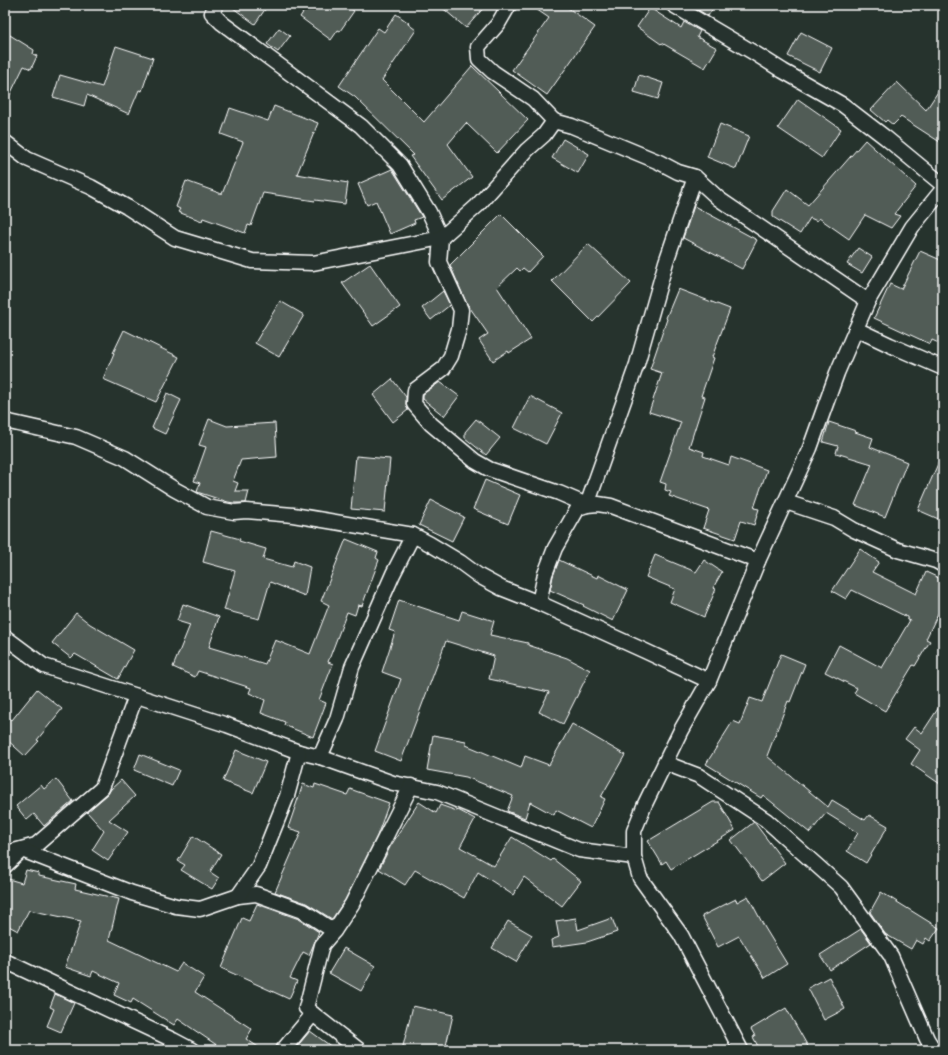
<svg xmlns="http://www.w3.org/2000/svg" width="948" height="1055" font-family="'Balsamiq Sans',sans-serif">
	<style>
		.building { fill: #515c57; stroke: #fff }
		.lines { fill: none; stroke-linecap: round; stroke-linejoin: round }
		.street-casing { stroke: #fff; stroke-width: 17 }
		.street { stroke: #26332d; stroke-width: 14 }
	</style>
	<rect width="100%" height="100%" fill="#26332d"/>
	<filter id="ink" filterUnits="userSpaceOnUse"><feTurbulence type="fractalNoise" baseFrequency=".025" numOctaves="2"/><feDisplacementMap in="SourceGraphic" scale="8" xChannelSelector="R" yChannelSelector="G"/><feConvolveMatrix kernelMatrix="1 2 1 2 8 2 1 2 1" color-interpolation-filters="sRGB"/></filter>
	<g filter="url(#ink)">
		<!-- building -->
		<g class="building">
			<polygon points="229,5 268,5 255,24"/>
			<polygon points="308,5 346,5 354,11 340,31 338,30 331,40 300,17"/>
			<polygon points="439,5 486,5 466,28"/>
			<polygon points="530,5 564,5 595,27 547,95 512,70 549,18"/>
			<polygon points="693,5 715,5 708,16 692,6"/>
			<polygon points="650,8 681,28 684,22 700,31 697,37 717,48 705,68 662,43 661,44 637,27"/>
			<polygon points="396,14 409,23 408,24 416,30 382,80 424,122 472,66 528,120 497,153 466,123 448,144 472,177 442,200 410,156 414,155 355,97 339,86 378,28 384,32"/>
			<polygon points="279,28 290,36 278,52 267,44"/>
			<polygon points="5,32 34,50 33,54 37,56 31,69 24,66 5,105"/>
			<polygon points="801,32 832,48 820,72 788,56"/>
			<polygon points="116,46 153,58 142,91 139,90 129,114 87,95 84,106 53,97 60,75 102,87"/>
			<polygon points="639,75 663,83 658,99 634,92"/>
			<polygon points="897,82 926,110 943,84 943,144 901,117 893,125 887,120 885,122 871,110"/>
			<polygon points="798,99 841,129 822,158 778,128"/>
			<polygon points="274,106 318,123 297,174 348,183 345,204 315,200 315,201 263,193 251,226 248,225 245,233 203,218 202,221 178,212 180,209 176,207 186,181 222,194 243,142 221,134 230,108 268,121"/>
			<polygon points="720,124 749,136 736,169 707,157"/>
			<polygon points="563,139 589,154 578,173 552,158"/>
			<polygon points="865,140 916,186 894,214 900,216 891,228 865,215 849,239 819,218 817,221 810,218 800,234 773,217 773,211 787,189 808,205"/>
			<polygon points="392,169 422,217 414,220 415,223 390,234 376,201 367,205 358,184"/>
			<polygon points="694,206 757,240 742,269 683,238"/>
			<polygon points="501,214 543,256 528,272 523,268 520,271 517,268 497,287 531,339 509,353 508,351 493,361 479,340 488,334 466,302 450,265"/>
			<polygon points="588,244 631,283 593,322 552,281"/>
			<polygon points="858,248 872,257 862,273 847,264"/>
			<polygon points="920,251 943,261 943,345 932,340 930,344 874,318 890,284 901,289"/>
			<polygon points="370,264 400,307 373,326 342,283"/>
			<polygon points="678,289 730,309 712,357 714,358 701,396 705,397 689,447 704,452 703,456 729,465 731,457 767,470 754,508 759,509 754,525 741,521 735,539 703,528 709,510 669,496 671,492 665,490 666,484 660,482 681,422 649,412 662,373 650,369 667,319 666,318"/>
			<polygon points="443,291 450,305 431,320 422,308"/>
			<polygon points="280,301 304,315 279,357 255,343"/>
			<polygon points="124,330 179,357 156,402 103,379 114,353 113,353"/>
			<polygon points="392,379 406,397 406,404 408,410 393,422 373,395"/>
			<polygon points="440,382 459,396 444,416 423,399 423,394"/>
			<polygon points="167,393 181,400 165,434 152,428"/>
			<polygon points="530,396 562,413 546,444 514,428"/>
			<polygon points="209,419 227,426 275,423 277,457 241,460 233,481 238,483 235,491 249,491 246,503 234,503 228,502 197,492 200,483 194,481 206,447 199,445"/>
			<polygon points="476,419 500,438 486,455 465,438 465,432"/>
			<polygon points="829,422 856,431 855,432 873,438 870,447 907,462 885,517 855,505 872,464 836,453 838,446 823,442"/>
			<polygon points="943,452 943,521 918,510"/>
			<polygon points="356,456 390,459 385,512 351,509"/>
			<polygon points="485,480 520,495 508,524 473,509"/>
			<polygon points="431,500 464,517 452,541 419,525"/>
			<polygon points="211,531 240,539 239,541 266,549 263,559 292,567 294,561 310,567 305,596 270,582 259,619 224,610 235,571 203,562"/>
			<polygon points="346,539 378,552 376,558 379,560 362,606 358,605 355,615 347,612 328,662 333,664 319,700 326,703 313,737 284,725 285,722 261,713 265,700 249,693 251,688 198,671 195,677 173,667 190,625 177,621 183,604 219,617 209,647 265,664 275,640 310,654 329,605 321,601"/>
			<polygon points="860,549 879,562 872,572 916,594 926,572 943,580 943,603 926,639 930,641 915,666 913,665 885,711 854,693 857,688 825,672 839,645 882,668 910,620 907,619 907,617 852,590 846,599 832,591"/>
			<polygon points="655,555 696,572 704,560 722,572 713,588 716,589 704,617 670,602 675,589 646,577"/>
			<polygon points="559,560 597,578 598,575 628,590 613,621 583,606 584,605 550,590 553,576"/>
			<polygon points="399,600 459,620 462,611 494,621 490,635 528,643 528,645 567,658 590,670 563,724 539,712 549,692 489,679 494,656 446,641 401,761 375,751 401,679 382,672 395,632 389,630"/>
			<polygon points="76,613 90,624 134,650 118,679 75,654 71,658 52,643"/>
			<polygon points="781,654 805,664 790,702 788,701 767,756 828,807 832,800 865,820 869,815 888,826 866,863 847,851 858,833 826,813 810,833 763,795 761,798 706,764 733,721 740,724 750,698 762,702"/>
			<polygon points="37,689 62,709 37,740 39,741 25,756 5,738 5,716 12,720"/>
			<polygon points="943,701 943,786 911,764 920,750 905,739 914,727 922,733"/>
			<polygon points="572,724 625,755 601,797 605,799 591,828 556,810 554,815 530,802 525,818 507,811 513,796 466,777 427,770 433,735 466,741 466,745 521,768 525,756 549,765"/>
			<polygon points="236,750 266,762 253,793 223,781"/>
			<polygon points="140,754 179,770 172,786 134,770"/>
			<polygon points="56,779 73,801 44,826 34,814 27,820 16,806 41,785 44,789"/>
			<polygon points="121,780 135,796 109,820 128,832 108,861 92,850 104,831 87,812 108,794 111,789"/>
			<polygon points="303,784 314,788 315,784 347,795 350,789 389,803 377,836 345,900 332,919 306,903 275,892 301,832 288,828"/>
			<polygon points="419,802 436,813 440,805 457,811 458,810 475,819 460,847 494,866 512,837 551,861 553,859 581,881 562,906 524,877 513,895 478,872 464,898 415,870 405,885 379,869 390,847"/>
			<polygon points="713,802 719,802 735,830 671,869 666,861 662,864 648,841"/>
			<polygon points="754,822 785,863 762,881 731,840"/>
			<polygon points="193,836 221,854 210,872 219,878 212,889 181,870 185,865 178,861"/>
			<polygon points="26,870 39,873 39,876 76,884 75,889 119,899 109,940 176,972 182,963 204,977 195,992 252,1029 246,1039 263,1050 224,1050 178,1019 174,1025 133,999 131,1003 114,995 119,983 93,971 91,976 65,967 81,921 29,910 18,931 5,924 5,878 22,883"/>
			<polygon points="881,892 939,928 930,941 926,938 923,944 916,940 911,949 885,934 870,912"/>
			<polygon points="748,896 765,928 787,964 765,978 739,936 718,947 702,916 736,899 737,902"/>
			<polygon points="257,904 299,919 319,932 309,955 303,952 290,978 297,981 289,999 221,968 242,918 249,921"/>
			<polygon points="576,918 578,930 612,918 617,932 587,942 552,947 551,940 559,937 556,921"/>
			<polygon points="508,921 532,935 516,962 492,948"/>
			<polygon points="861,929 871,943 830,970 820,955"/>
			<polygon points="344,948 375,966 361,991 329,973"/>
			<polygon points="829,977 845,1009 824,1020 808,988"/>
			<polygon points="55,994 74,1003 61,1032 47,1026 54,1009 50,1007"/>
			<polygon points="413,1006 453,1015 445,1050 402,1050"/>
			<polygon points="786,1008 810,1050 760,1050 753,1037 755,1036 751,1029"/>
			<polygon points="310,1031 336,1050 294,1050"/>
		</g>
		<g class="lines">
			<!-- street casing -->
			<g class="street-casing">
				<g id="street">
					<polyline points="216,5 212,13 222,23 361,126 400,165 429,212 441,238 439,262 461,310 459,329 451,356 443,369 415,390 414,404 431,424 475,461 489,469 559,493 587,505 578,508 555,548 545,574 539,603"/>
					<polyline points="509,5 498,24 478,47 479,59 493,72 533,99 554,121"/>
					<polyline points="673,5 756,54 783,71 843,105 886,138 943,185"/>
					<polyline points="5,142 27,159 91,187 127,207 175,238 252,261 313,263 441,238 477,206 527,150 544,135 554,121 572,126 659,162 678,172 695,177 719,199 868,301"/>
					<polyline points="695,177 666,262 637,364 587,505 598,504 611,506 758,561"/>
					<polyline points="856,329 890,345 943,368"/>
					<polyline points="5,421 76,437 125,458 174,489 207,507 234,512 246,511 293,515 413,535 430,544 460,562 479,576 501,588 539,603 645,651 709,681"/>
					<polyline points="786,502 834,518 854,530 898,550 936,561 943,565"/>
					<polyline points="5,637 44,666 227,725 299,752 320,757 393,783 437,792 579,850 634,857"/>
					<polyline points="320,757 337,719 352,667 393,574 413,535"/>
					<polyline points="665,763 699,776 766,820 841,887 891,956 927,1039 934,1050"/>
					<polyline points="5,851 10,852 36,845 102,788 136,696"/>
					<polyline points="5,866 22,850 132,893 176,906 200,909 238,896 256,894 303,911 334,931"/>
					<polyline points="238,896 259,866 287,796 299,752"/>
					<polyline points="5,961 173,1040 192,1050"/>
					<polyline points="313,1014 359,1050"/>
					<polyline points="283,1050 313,1014 306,1008 322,945 334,931 352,904 411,786"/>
					<polyline points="741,1050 681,935 640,878 634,857 634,831 645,804 681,730 709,681 758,561 810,448 837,373 868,301 912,227 943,189"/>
				</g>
			</g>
			<!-- street -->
			<use href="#street" class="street"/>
		</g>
	</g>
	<!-- margin -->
	<rect width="948" height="1055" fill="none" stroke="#26332d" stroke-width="20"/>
	<rect x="10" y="10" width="928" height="1035" fill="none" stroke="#fff" stroke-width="1.5" filter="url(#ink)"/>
</svg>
